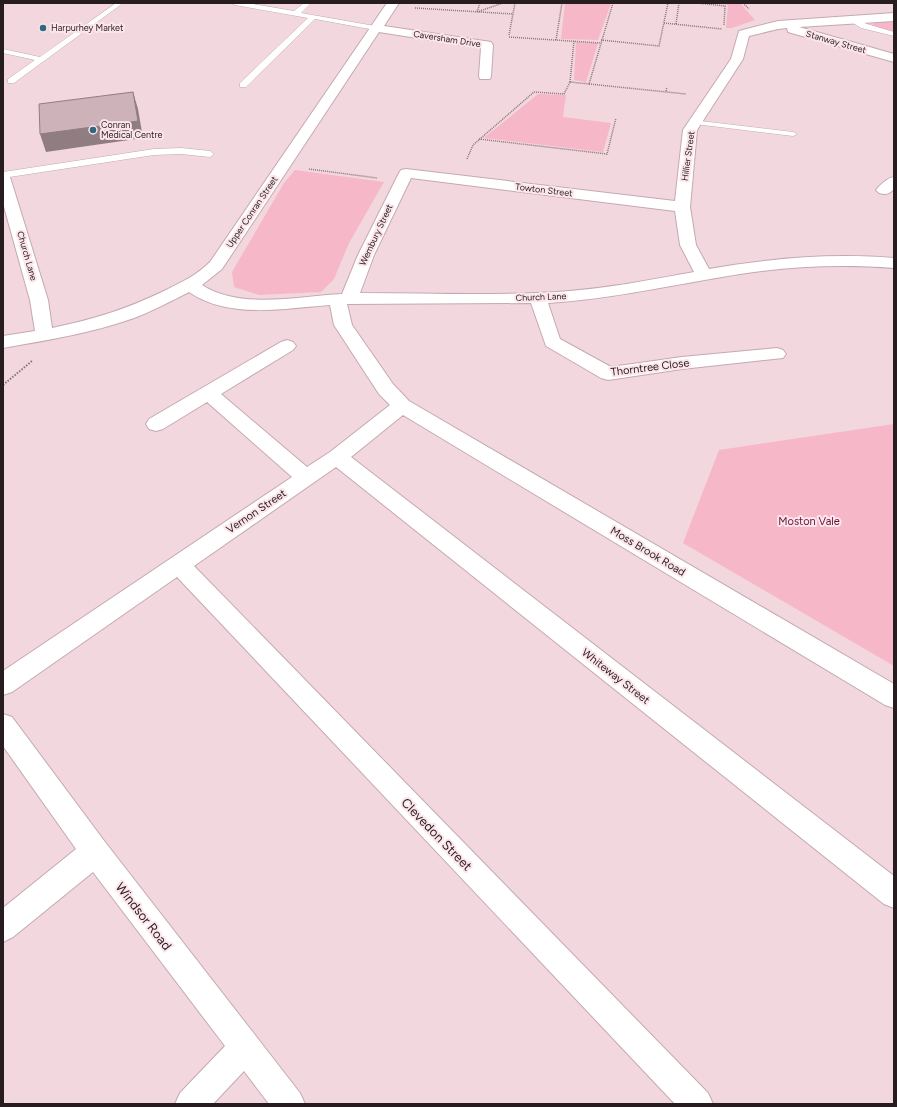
<svg xmlns="http://www.w3.org/2000/svg" width="897" height="1107" font-family="Figtree,sans-serif">
	<style>
		.green { fill: #f6b7c9 }
		.lines { fill: none; stroke-linecap: round; stroke-linejoin: round }
		.lane-casing { stroke: #c4a9b0; stroke-width: 1 }
		.street-casing { stroke: #c4a9b0; stroke-width: 2 }
		.path-far1 { stroke: #88757a; stroke-width: 1.5; stroke-dasharray: 1 1; stroke-linecap: butt }
		.path { stroke: #88757a; stroke-width: 2; stroke-dasharray: 1.5 1.5; stroke-linecap: butt }
		.lane { fill: #fff; fill-rule: evenodd }
		.street { fill: #fff; fill-rule: evenodd }
		.shaded-wall { fill: #907d82 }
		.building { fill: #cdb2b9; stroke: #907d82 }
		.poi-dot { fill: #2d6980; stroke: #fce5eb; stroke-width: 1.5 }
		.labels { text-anchor: middle; stroke-width: 4; stroke-linejoin: round; paint-order: stroke }
		.far-poi-label { font-size: 9px; fill: #271d20; stroke: #fce5eb; text-anchor: start }
		.far-street-label { font-size: 9px; fill: #271d20; stroke: #fce5eb }
		.street-label { font-size: 11px; fill: #271d20; stroke: #fce5eb }
		.park-label { font-size: 11px; fill: #681238; stroke: #fce5eb }
		.near-street-label { font-size: 13px; fill: #271d20; stroke: #fce5eb }
	</style>
	<rect width="100%" height="100%" fill="#f3d7de"/>
	<!-- green -->
	<g class="green">
		<polygon points="565,3 611,3 598,40 561,39"/>
		<polygon points="713,3 740,3 755,20 732,28 726,28 728,5"/>
		<polygon points="894,21 894,32 871,26 874,23"/>
		<polygon points="576,42 598,43 586,82 574,80"/>
		<polygon points="538,94 566,95 563,117 611,123 603,152 484,138"/>
		<polygon points="295,170 384,182 349,243 334,279 321,292 259,295 234,287 232,272 284,183"/>
		<polygon points="894,424 894,666 683,543 719,450"/>
	</g>
	<g class="lines">
		<!-- lane casing -->
		<g class="lane-casing">
			<g id="lane">
				<polygon points="116,3 123,3 14,83 8,83 8,79 35,60 3,53 3,49 40,57"/>
				<polygon points="232,3 247,3 294,11 304,3 311,3 301,13 375,26 379,28 375,30 315,19 246,87 240,87 240,83 308,18 235,5"/>
				<polygon points="852,18 867,24 894,32 894,36 861,28 850,21 848,20"/>
				<polygon points="692,120 793,132 797,134 793,136 695,124 692,124"/>
				<polygon points="181,148 210,151 214,154 210,157 181,154 154,155 3,178 3,172 154,149"/>
			</g>
		</g>
		<!-- street casing -->
		<g class="street-casing">
			<g id="street">
				<path d="M387,3H399L384,26L491,42L493,45L491,76L490,79H480L479,76L481,48L379,32L222,269L202,285C240,310 300,296 342,294L358,255L399,173L401,170L406,169L675,201L683,130L731,59L739,31L778,21L894,13V21L799,27L894,54V62L788,32L787,28L778,29L749,36L743,59L697,130L690,207L696,245L709,269C771,258 832,253 894,258V268C842,264 791,266 740,274C676,284 613,299 548,303L560,339L611,367L682,357L777,348L783,350L786,354L783,358L682,369L608,380L601,378L546,346L531,303L347,304L352,325L393,384L409,401L894,684V708L885,705L403,415L351,457L894,876V908L884,904L336,467L194,566L708,1093L713,1104H675L177,577L12,692L3,695V671L292,477L207,402L163,429L156,431L149,429L146,424L149,419L281,342L287,340L293,342L296,346L293,350L221,394L307,467L330,452L390,405L379,394L334,325L330,305C284,308 230,320 189,292C171,301 153,311 134,318C92,333 47,340 3,348V336L35,331L30,300L3,203V173L8,174L10,177L48,300L52,328C95,319 127,309 166,290C182,282 197,275 210,262ZM411,178L675,211L680,245L694,272C649,280 604,289 558,292C492,296 426,293 360,293L374,255Z"/>
				<path d="M894,177V189C889,194 886,195 879,193L876,190C881,184 887,178 894,177Z"/>
				<polygon points="3,714 12,717 105,842 300,1093 305,1104 269,1104 244,1071 213,1104 175,1104 180,1093 225,1046 93,872 13,937 3,942 3,908 76,849 3,746"/>
			</g>
		</g>
		<!-- path-far1 -->
		<g class="path-far1">
			<polyline points="480,3 477,12 503,3"/>
			<polyline points="697,3 725,6 724,25"/>
			<polyline points="743,3 749,9"/>
			<polyline points="415,8 513,14"/>
			<polyline points="664,23 722,29"/>
			<polyline points="676,24 679,3"/>
			<polyline points="509,35 515,3"/>
			<polyline points="509,37 600,43"/>
			<polyline points="556,40 562,3"/>
			<polyline points="601,40 659,46 668,3"/>
			<polyline points="570,82 574,41"/>
			<polyline points="589,84 686,94"/>
			<polyline points="666,91 667,87"/>
			<polyline points="479,139 607,154 616,118"/>
			<polyline points="467,159 473,145 534,92 564,94 570,82 589,84 613,3"/>
			<polyline points="309,169 377,178"/>
		</g>
		<!-- path -->
		<polyline class="path" points="3,385 32,361"/>
		<!-- lane -->
		<use href="#lane" class="lane"/>
		<!-- street -->
		<use href="#street" class="street"/>
	</g>
	<!-- shaded-wall -->
	<polygon class="shaded-wall" points="133,92 138,109 143,138 46,152 40,134"/>
	<!-- building -->
	<polygon class="building" points="133,92 138,121 40,134 39,104"/>
	<!-- markers -->
	<g class="poi-dot">
		<circle cx="43" cy="28" r="4"/>
		<circle cx="93" cy="130" r="4"/>
	</g>
	<g class="labels">
		<!-- far-poi labels -->
		<g class="far-poi-label">
			<text x="51" y="31">Harpurhey Market</text>
			<text x="101" y="128">Conran<tspan x="101" dy="10">Medical Centre</tspan></text>
		</g>
		<!-- far-street labels -->
		<g class="far-street-label">
			<text transform="translate(447 39) rotate(9)" y="3">Caversham Drive</text>
			<text transform="translate(836 42) rotate(16)" y="3">Stanway Street</text>
			<text transform="translate(688 156) rotate(-82)" y="3">Hillier Street</text>
			<text transform="translate(544 190) rotate(7)" y="3">Towton Street</text>
			<text transform="translate(252 212) rotate(-56)" y="3">Upper Conran Street</text>
			<text transform="translate(376 235) rotate(-65)" y="3">Wembury Street</text>
			<text transform="translate(27 256) rotate(74)" y="3">Church Lane</text>
			<text transform="translate(541 297) rotate(-2)" y="3">Church Lane</text>
		</g>
		<!-- street labels -->
		<g class="street-label">
			<text transform="translate(650 367) rotate(-7)" y="4">Thorntree Close</text>
			<text transform="translate(256 511) rotate(-34)" y="4">Vernon Street</text>
			<text transform="translate(648 551) rotate(31)" y="4">Moss Brook Road</text>
			<text transform="translate(616 676) rotate(38)" y="4">Whiteway Street</text>
		</g>
		<!-- park labels -->
		<g class="park-label">
			<text x="809" y="525">Moston Vale</text>
		</g>
		<!-- near-street labels -->
		<g class="near-street-label">
			<text transform="translate(437 834) rotate(46)" y="5">Clevedon Street</text>
			<text transform="translate(144 916) rotate(52)" y="5">Windsor Road</text>
		</g>
	</g>
	<!-- border -->
	<rect width="897" height="1107" fill="none" stroke="#271d20" stroke-width="8"/>
</svg>
